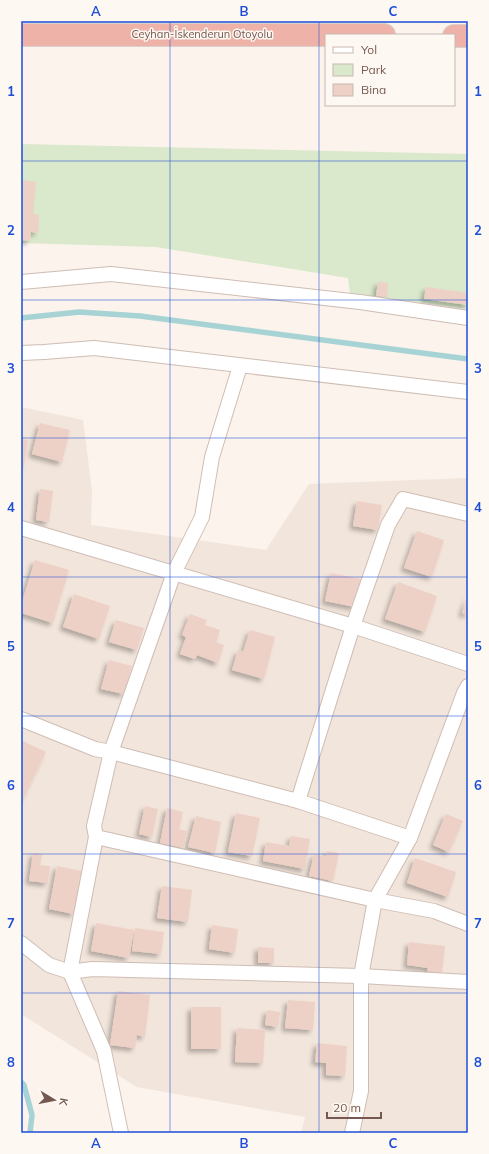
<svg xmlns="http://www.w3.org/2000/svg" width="489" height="1154" font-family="Mulish,sans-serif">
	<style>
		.residential { fill: #f2e5db }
		.green { fill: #dae8cb }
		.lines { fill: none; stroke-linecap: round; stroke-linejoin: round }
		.stream { stroke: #a8d3d5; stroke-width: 5.5 }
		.building { fill: #eed1c6; filter: url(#shadow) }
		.minor-casing { stroke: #cfbdb4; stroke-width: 16 }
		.motorway-casing { stroke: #d8d1ce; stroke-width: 24 }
		.minor { stroke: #fff; stroke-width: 14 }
		.motorway { stroke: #efb2a9; stroke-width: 22 }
		.grid { fill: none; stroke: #1d4ed8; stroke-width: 1; stroke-opacity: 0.55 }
		.labels { text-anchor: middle; stroke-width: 3; stroke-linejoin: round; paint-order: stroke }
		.street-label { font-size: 11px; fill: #755950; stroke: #fef8f2 }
		.neatline { fill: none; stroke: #1d4ed8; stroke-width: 1.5 }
		.grid-label { font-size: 13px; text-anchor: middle; font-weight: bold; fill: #1d4ed8 }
	</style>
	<defs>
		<filter id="shadow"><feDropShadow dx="-3.5" dy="3.5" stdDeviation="2" flood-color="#0004"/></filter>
	</defs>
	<rect width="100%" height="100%" fill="#fbf3ec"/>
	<!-- residential -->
	<polygon class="residential" points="21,407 83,420 92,491 91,525 266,550 309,484 468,478 468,1133 301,1133 305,1117 137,1087 21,1014"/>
	<!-- green -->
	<polygon class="green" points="21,144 468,154 468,309 350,293 348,278 156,247 21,243"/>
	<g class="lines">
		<!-- stream -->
		<g class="stream">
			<polyline points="21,318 79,312 140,316 468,359"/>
			<polyline points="21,1082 24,1085 32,1115 30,1133"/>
		</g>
	</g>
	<!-- building -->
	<g class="building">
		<polygon points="21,180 36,182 33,214 39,215 38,233 31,232 30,241 21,240"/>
		<polygon points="378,282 388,283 387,297 376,296"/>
		<polygon points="426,287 468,293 468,305 424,299"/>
		<polygon points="40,423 70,430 62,462 32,454"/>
		<polygon points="21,439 28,440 22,477 21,477"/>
		<polygon points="40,489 53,491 49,522 36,520"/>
		<polygon points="357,501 382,505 378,530 353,526"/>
		<polygon points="417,531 444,540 432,577 404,568"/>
		<polygon points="35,560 69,570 53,623 21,613 21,605"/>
		<polygon points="331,573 361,579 355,607 325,601"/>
		<polygon points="398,582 437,596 425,632 385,619"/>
		<polygon points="74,594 110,606 99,639 63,627"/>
		<polygon points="468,596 468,615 462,613"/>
		<polygon points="190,614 207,620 205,625 220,630 216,642 224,645 218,663 197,655 195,659 180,654 186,637 182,635"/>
		<polygon points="116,620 144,628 137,650 109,642"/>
		<polygon points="250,630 275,637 264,679 232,670 238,650 243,652"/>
		<polygon points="109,660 132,666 124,694 101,689"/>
		<polygon points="21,740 46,752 22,802 21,802"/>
		<polygon points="145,806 158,809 152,837 139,834"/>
		<polygon points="167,808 183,812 179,829 187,831 184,848 160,843"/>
		<polygon points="236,813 260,818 252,856 228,852"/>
		<polygon points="446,814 463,821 449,852 433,845"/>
		<polygon points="196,816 221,822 215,853 188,847"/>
		<polygon points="291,836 310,839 305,869 263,861 266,842 289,846"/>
		<polygon points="327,851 339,853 333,881 309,876 314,854 326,857"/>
		<polygon points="33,853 42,854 40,865 50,866 48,883 29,881"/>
		<polygon points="415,858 456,872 448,897 407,883"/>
		<polygon points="57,866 82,871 74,914 49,909"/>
		<polygon points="162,886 192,890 188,922 157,918"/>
		<polygon points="96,923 134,930 129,958 91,951"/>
		<polygon points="212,925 238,929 235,953 209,949"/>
		<polygon points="135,928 164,932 161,954 132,951"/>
		<polygon points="409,942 445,946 442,973 427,971 428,968 407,965"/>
		<polygon points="258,947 274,948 274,963 258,963"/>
		<polygon points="118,991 150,995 145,1037 137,1035 135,1048 110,1045"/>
		<polygon points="288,1000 315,1002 313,1030 285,1028"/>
		<rect x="191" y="1007" width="30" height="42"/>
		<polygon points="267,1010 280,1012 278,1027 265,1025"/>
		<polygon points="237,1028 265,1030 263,1063 235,1062"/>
		<polygon points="317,1043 347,1046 345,1076 326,1075 326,1063 315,1062"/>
	</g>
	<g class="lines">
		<!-- minor casing -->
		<g class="minor-casing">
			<g id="minor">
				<polyline points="21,282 111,274 360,302 468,318"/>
				<polyline points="21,353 44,352 94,348 468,392"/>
				<polyline points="21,528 353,626 468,664"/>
				<polyline points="21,719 95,749 111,752 298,801 410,838"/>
				<polyline points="298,801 353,626 388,525 403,499 468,514"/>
				<polyline points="96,837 375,900 434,911 468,924"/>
				<polyline points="21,943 49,965 70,972 92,969 361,976 468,982"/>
				<polyline points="121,1133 104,1051 70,972 96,837 94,826 111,752 174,573 202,517 212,457 240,366"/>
				<polyline points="352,1133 361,1091 361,976 375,900 410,838 464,693 468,686"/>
			</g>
		</g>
		<!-- motorway casing -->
		<g class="motorway-casing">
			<g id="motorway">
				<polyline points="21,35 384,35"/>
				<polyline points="454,36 468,36"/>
			</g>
		</g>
		<!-- minor -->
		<use href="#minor" class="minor"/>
		<!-- motorway -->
		<use href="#motorway" class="motorway"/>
	</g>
	<!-- grid -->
	<path class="grid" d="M170,21V1133M319,21V1133M21,161H468M21,300H468M21,438H468M21,577H468M21,716H468M21,854H468M21,993H468"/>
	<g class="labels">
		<!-- street labels -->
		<g class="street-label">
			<text x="202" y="38">Ceyhan-İskenderun Otoyolu</text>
		</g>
	</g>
	<!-- border -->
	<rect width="489" height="1154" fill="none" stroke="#fef8f2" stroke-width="44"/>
	<!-- legend -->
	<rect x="325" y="34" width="130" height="72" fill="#fef8f2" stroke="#c7b8b1"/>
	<rect x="333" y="47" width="20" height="6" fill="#ffffff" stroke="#c7b8b1"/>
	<text x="361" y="54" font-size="12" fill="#755950">Yol</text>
	<rect x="333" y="64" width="20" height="12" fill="#dae8cb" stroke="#c7b8b1"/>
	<text x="361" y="74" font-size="12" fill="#755950">Park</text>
	<rect x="333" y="84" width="20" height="12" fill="#eed1c6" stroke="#c7b8b1"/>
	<text x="361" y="94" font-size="12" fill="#755950">Bina</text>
	<!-- north arrow -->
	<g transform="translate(54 1100) rotate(100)" stroke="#fef8f2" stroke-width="3" paint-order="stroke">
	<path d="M0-3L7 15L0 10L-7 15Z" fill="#755950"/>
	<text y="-6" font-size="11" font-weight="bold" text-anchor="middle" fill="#755950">K</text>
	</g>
	<!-- scale -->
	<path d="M327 1112v6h54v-6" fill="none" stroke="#755950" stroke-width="2"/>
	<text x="333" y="1112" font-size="12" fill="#755950" stroke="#fef8f2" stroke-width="3" paint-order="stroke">20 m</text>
	<rect x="22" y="22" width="445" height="1110" class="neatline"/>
	<g class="grid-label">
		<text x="96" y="16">A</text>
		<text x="244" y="16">B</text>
		<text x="393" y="16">C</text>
		<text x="11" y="96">1</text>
		<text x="478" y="96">1</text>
		<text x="11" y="235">2</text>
		<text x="478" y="235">2</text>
		<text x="11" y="373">3</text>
		<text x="478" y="373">3</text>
		<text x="11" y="512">4</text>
		<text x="478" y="512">4</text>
		<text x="11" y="651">5</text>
		<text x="478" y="651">5</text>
		<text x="11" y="790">6</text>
		<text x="478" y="790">6</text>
		<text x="11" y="928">7</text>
		<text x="478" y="928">7</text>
		<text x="11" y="1067">8</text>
		<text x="478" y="1067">8</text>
		<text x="96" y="1148">A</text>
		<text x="244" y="1148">B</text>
		<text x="393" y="1148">C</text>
	</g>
</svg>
